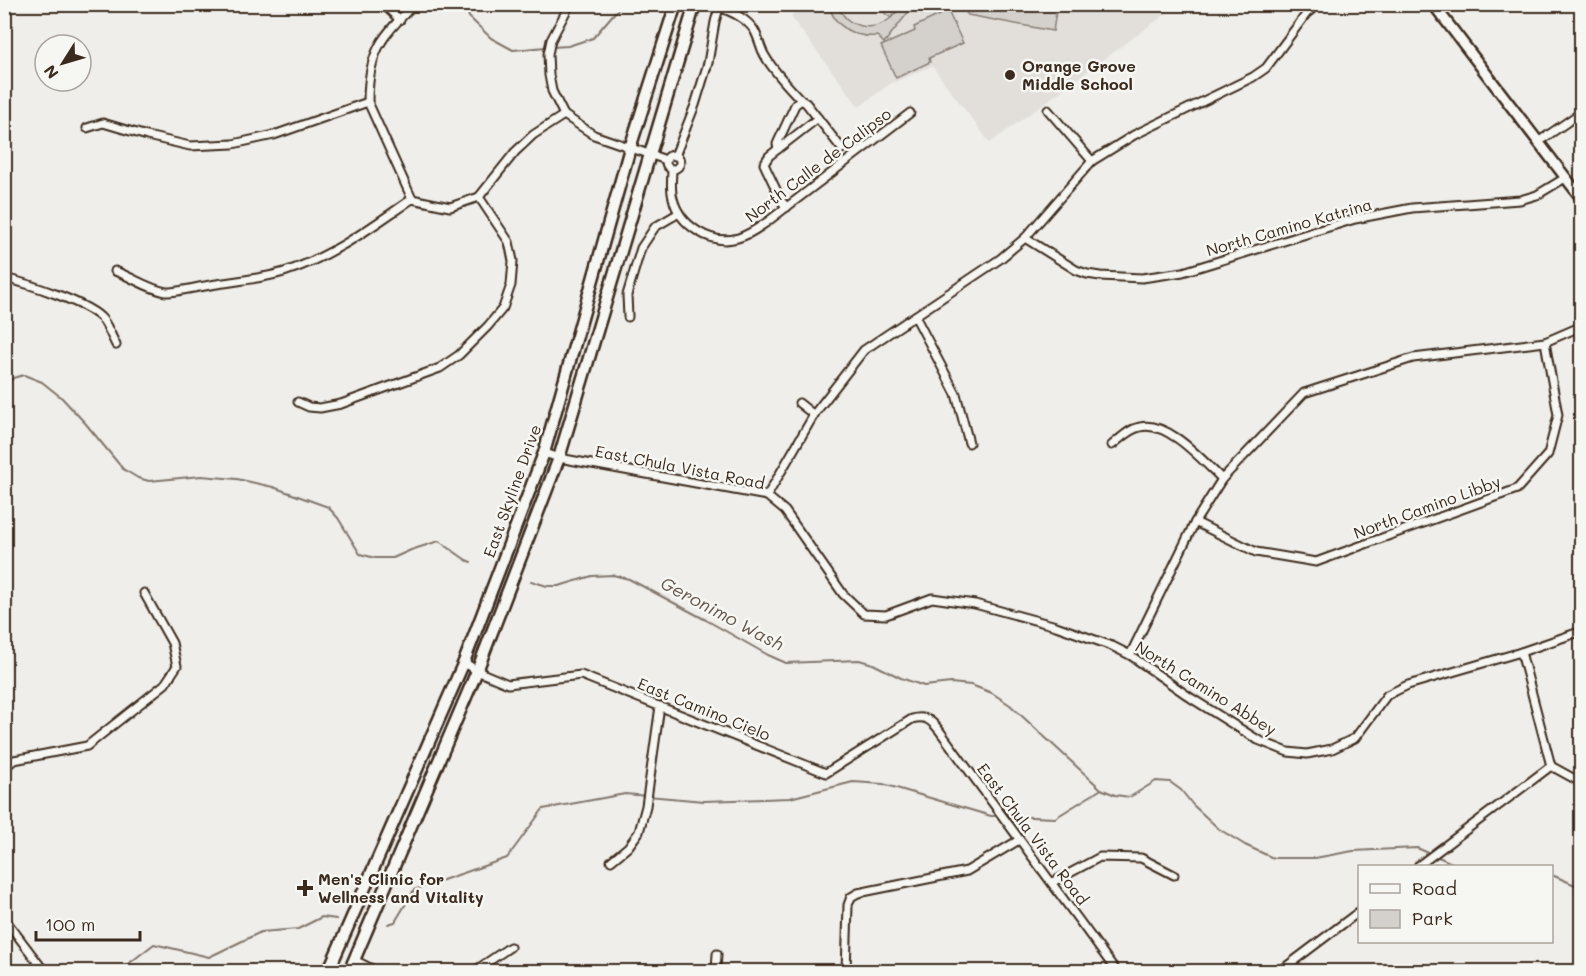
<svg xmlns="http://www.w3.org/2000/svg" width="1586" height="976" font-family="Mali,sans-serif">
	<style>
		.built { fill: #e2dfdb }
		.green { fill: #d4d1cc; stroke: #887e75; stroke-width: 1.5 }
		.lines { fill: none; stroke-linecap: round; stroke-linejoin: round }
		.stream { stroke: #81766d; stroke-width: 2 }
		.minor-casing { stroke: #3b2a1e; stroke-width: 11 }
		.secondary-casing { stroke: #3b2a1e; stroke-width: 14 }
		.primary-casing { stroke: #3b2a1e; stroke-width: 15 }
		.minor { stroke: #f6f6f2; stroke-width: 7 }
		.secondary { stroke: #f6f6f2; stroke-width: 9 }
		.primary { stroke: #f6f6f2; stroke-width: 10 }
		.poi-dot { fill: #3b2a1e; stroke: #f6f6f2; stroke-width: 2 }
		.labels { text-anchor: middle; stroke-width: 5; stroke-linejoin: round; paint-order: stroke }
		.poi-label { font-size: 16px; font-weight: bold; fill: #3b2a1e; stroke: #f6f6f2; text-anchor: start }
		.street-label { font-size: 16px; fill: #3b2a1e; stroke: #f6f6f2 }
		.water-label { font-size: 18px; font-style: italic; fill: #64564c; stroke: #f6f6f2 }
	</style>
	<rect width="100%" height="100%" fill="#efeeea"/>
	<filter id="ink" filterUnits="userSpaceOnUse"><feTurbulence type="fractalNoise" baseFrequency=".0167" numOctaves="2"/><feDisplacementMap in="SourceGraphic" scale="12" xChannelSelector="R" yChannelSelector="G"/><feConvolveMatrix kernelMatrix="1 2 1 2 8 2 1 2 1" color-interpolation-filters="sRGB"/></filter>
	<g filter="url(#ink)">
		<!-- built -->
		<polygon class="built" points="801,4 1178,5 990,143 932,66 890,84 859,107 791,17"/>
		<!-- green -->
		<g class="green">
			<path d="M829,5H838C846,28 872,33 891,18L874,5H901L891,18L903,5H914L884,43L877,36C855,38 834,27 829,5Z"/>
			<polygon points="960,5 1057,5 1053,31 968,15"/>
			<polygon points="948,11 963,43 929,58 930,62 896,78 881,46 915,31 914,27"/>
		</g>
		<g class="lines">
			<!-- stream -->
			<g class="stream">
				<polyline points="465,4 469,17 491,38 513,50 546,47"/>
				<polyline points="552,47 568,46 593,38 616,11 627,4"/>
				<polyline points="4,389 13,378 24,375 42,382 62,398 86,424 123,469 138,478 149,481 201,476 237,479 273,487 328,507 338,518 360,554 375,558 393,558 411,550 439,541 466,560 471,562"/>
				<polyline points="531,581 547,586 559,586 592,576 613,575 629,579 706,620 768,655 786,663 859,660 873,664 901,678 924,686 951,683 971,685 992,693 1010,705 1101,789 1115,795 1130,797 1156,781 1170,782 1181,790 1193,805 1219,829 1245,845 1273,858 1315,858 1353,851 1417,848 1431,854"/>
				<polyline points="1006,816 1055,818 1100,790"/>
				<polyline points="1436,856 1454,864 1473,866 1511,866"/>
				<polyline points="1552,875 1582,888"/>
				<polyline points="388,924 395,922 414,890 507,858 543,809 625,794 704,801 790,798 853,782 883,784 991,816 1000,816"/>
				<polyline points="118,972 154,944 209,957 261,932 298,929 322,917 336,919"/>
			</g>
			<!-- minor casing -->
			<g class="minor-casing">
				<g id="minor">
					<polyline points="383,4 400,20"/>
					<polyline points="570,4 551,40 548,54 549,75 552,91 564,115 594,135 666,160"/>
					<path d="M719,7C732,12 746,18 754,30C759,38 760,48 765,56C774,72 788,86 801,100L806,103L842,149"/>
					<polyline points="1048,110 1092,161"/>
					<polyline points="87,128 103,123 147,136 190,146 233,144 274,135 368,102"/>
					<polyline points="1538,142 1576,116 1582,116"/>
					<polyline points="778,149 777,144 795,105 801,100"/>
					<circle cx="673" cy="162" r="7"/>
					<polyline points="675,156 695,105 708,63 715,22 720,4"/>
					<path d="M672,169C672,178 670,188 673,198C679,225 711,246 738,238C749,235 758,228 767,222L910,113"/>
					<path d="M412,199L368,102C368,82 371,58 382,41C390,28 403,16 414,4"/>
					<polyline points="412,199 450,207 479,197 515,152 533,135 564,115"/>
					<polyline points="787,207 782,202 764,164 769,156 818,118"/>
					<polyline points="1025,238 1076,270 1087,274 1100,276 1142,278 1183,272 1355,219 1412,208 1520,200 1537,195 1565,178"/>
					<path d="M115,271C132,277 148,289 166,292C175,293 201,286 211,285C235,281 261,279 284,272C332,257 371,227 412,199"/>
					<path d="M4,278C26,283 90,303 103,320C108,327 112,337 116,345"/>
					<polyline points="915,316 956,394 969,443"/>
					<polyline points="628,317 627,295 641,248 655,227 679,213"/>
					<polyline points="298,402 309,407 320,408 341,404 440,368 459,355 488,326 503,308 511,285 513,261 509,242 479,197"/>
					<polyline points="799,403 814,415"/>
					<path d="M1112,445C1121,438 1129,429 1140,427C1168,420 1203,461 1222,479"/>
					<polyline points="544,453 559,458 767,496 785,511 843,594 864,614 886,615 932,598 975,604 1056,626 1112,646 1130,655 1191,698 1258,740 1288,752 1307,754 1332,749 1355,738 1387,695 1408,685 1521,652 1582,631"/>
					<polyline points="767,496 815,413 864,350 1000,259 1025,238 1092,161 1134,135 1253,77 1266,68 1307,13 1319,4"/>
					<polyline points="1195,522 1256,552 1316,562 1517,489 1548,454 1558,415 1545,342"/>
					<polyline points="1521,652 1551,766"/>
					<polyline points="1130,655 1195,522 1222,479 1304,393 1413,358 1545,342 1582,326"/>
					<path d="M464,662L477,671L508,684L581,675L826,773L912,719C925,715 931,720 939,730L1117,972"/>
					<polyline points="1551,766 1582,783"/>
					<polyline points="4,768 14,760 87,746 165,684 177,666 172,643 144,593"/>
					<polyline points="611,861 628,847 639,832 646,806 660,706"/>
					<polyline points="1418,866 1551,766"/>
					<polyline points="1053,882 1100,857 1141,858 1174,875"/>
					<polyline points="4,918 45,972"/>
					<polyline points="354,960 378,972"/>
					<polyline points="473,972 510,947"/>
					<polyline points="716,972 717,954"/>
					<polyline points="846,972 848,905 851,897 858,893 967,871 1019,840"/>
					<polyline points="1279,972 1360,911"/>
				</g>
			</g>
			<!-- secondary casing -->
			<g class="secondary-casing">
				<polyline id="secondary" points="1433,4 1582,199"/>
			</g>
			<!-- primary casing -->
			<g class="primary-casing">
				<g id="primary">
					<polyline points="328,972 464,662 544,453 630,148 676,4"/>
					<polyline points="349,972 477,671 559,458 695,4"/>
				</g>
			</g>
			<!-- minor -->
			<use href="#minor" class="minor"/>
			<!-- secondary -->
			<use href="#secondary" class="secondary"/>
			<!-- primary -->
			<use href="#primary" class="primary"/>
		</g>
	</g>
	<!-- markers -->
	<g class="poi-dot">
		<circle cx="1010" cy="75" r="6"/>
		<path d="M302 879h6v6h6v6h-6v6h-6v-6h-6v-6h6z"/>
	</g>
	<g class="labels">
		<!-- poi labels -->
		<g class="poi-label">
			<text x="1022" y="72">Orange Grove<tspan x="1022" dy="18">Middle School</tspan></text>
			<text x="318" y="885">Men's Clinic for<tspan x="318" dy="18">Wellness and Vitality</tspan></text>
		</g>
		<!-- street labels -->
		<g class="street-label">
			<text transform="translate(818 165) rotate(-37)" y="6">North Calle de Calipso</text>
			<text transform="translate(1289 227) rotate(-16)" y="6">North Camino Katrina</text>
			<text transform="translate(680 467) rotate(11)" y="6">East Chula Vista Road</text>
			<text transform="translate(512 491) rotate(-70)" y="6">East Skyline Drive</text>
			<text transform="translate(1427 507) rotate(-20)" y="6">North Camino Libby</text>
			<text transform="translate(1206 688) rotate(32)" y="6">North Camino Abbey</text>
			<text transform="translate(704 709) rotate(22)" y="6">East Camino Cielo</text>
			<text transform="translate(1033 834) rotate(53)" y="6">East Chula Vista Road</text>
		</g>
		<!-- water labels -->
		<g class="water-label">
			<text transform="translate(722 614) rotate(28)" y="6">Geronimo Wash</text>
		</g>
	</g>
	<!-- margin -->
	<rect width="1586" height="976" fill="none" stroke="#f6f6f2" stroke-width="24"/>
	<rect x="12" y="12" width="1562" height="952" fill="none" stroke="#3b2a1e" stroke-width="2" filter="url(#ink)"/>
	<!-- legend -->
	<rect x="1358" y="865" width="195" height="78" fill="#f6f6f2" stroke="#aba49d" stroke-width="1.5"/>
	<rect x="1370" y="884" width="30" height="9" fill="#f6f6f2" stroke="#aba49d" stroke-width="1.5"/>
	<text x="1412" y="895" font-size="18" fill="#3b2a1e">Road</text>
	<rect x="1370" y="910" width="30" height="18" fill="#d4d1cc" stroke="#aba49d" stroke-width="1.5"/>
	<text x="1412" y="925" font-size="18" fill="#3b2a1e">Park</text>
	<!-- north arrow -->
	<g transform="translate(63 63) rotate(233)"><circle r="28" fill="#f6f6f2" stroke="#aba49d" stroke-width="1.5"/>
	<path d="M0-4.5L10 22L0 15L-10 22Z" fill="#3b2a1e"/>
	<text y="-9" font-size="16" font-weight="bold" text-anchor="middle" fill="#3b2a1e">N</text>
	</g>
	<!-- scale -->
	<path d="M36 931v9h104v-9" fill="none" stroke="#3b2a1e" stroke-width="3"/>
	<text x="45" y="931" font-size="18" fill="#3b2a1e" stroke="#f6f6f2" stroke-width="4.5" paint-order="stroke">100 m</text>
</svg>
